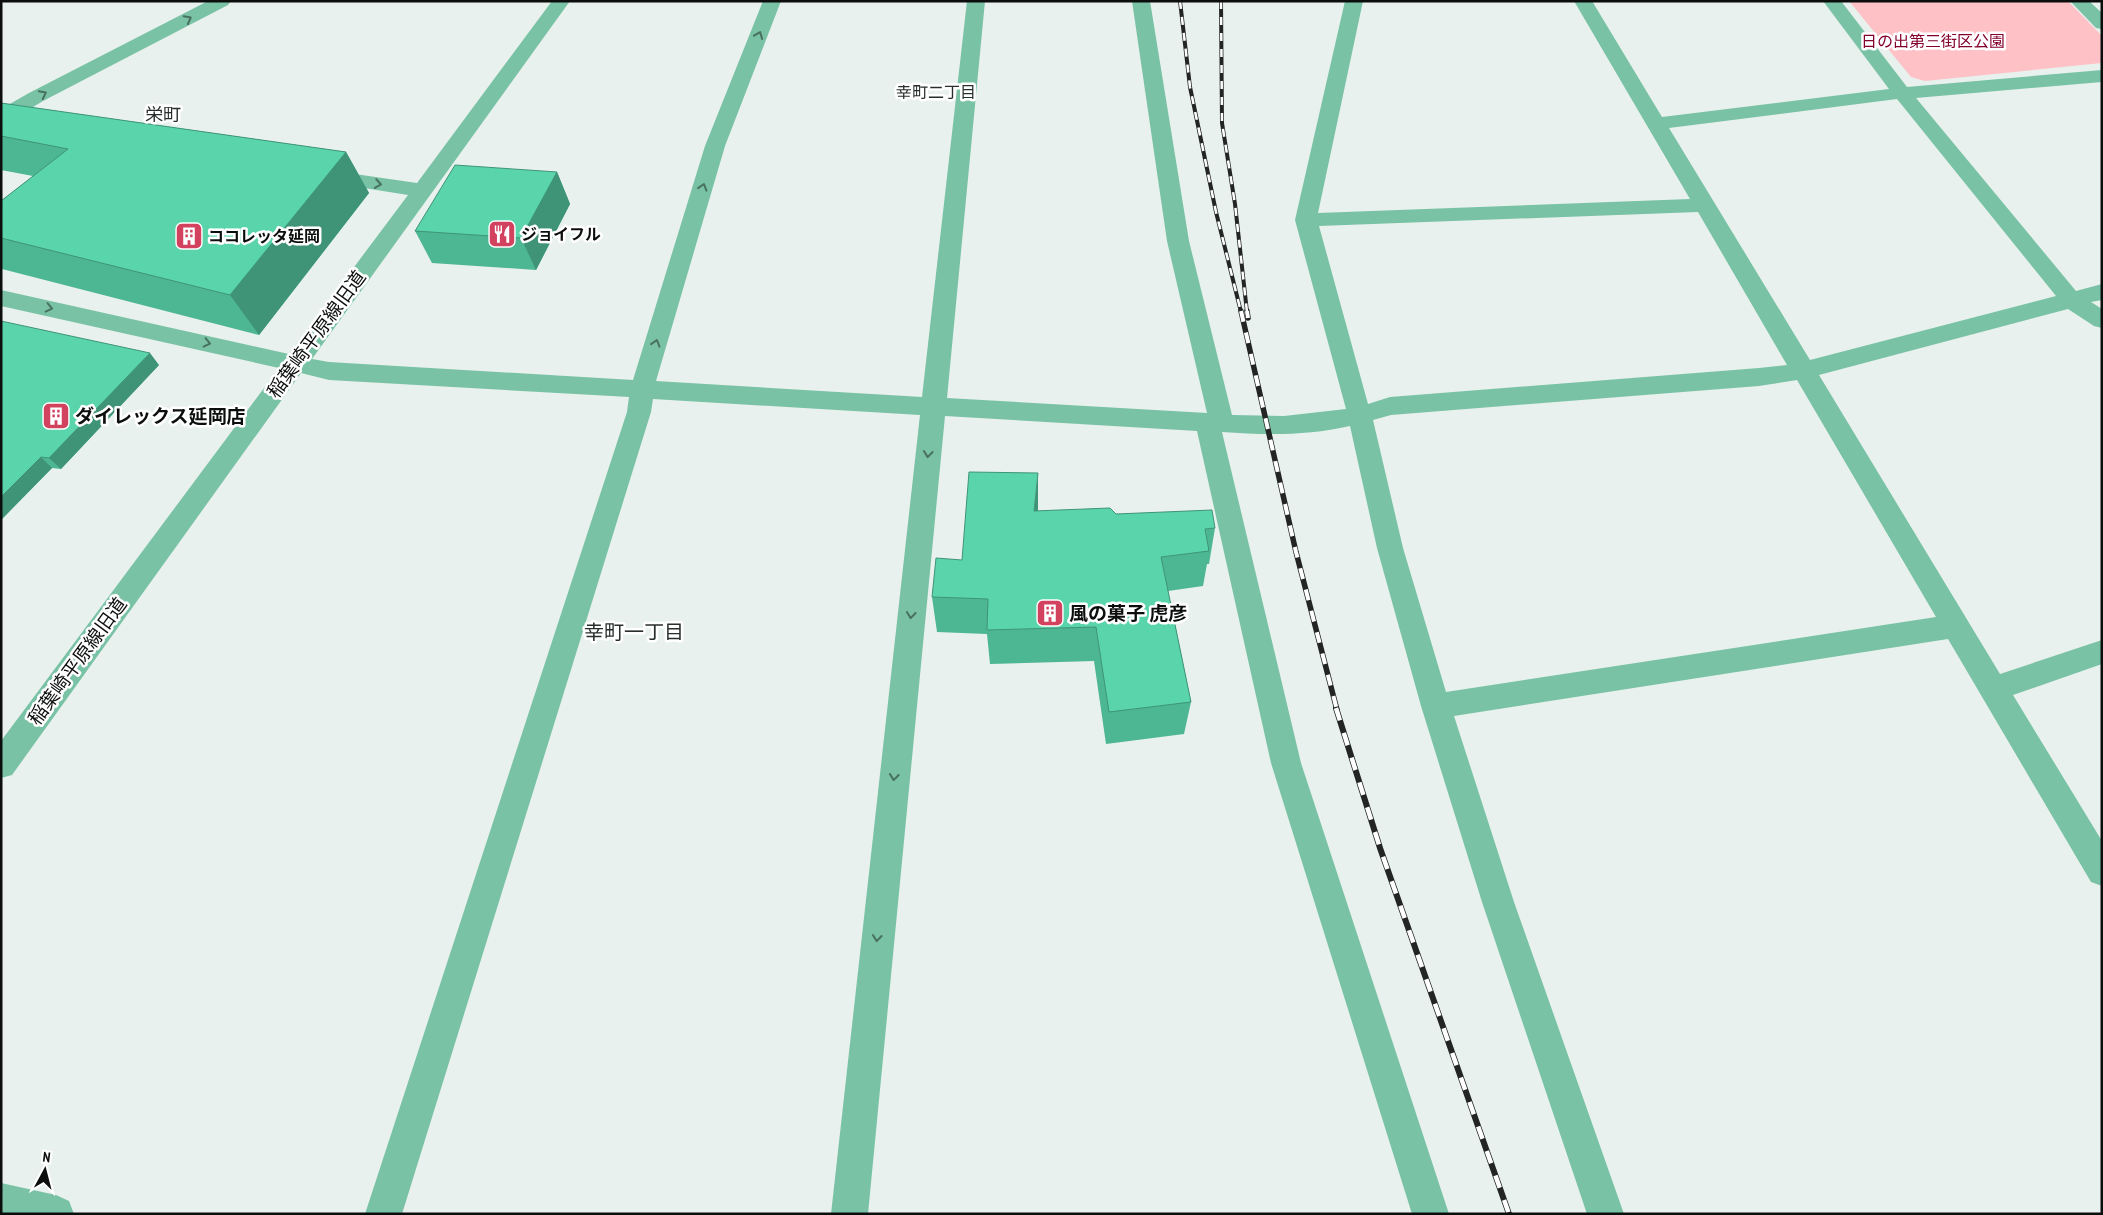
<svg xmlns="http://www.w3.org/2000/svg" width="2103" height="1215" font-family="'PT Sans Narrow','Noto Sans JP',sans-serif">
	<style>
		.green { fill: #fec1c6 }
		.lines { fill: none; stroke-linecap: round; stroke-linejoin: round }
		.minor { fill: #79c2a6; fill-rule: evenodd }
		.rail-far2-casing { stroke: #222523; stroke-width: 4 }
		.rail-far1-casing { stroke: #222523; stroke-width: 5.5 }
		.rail-casing { stroke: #222523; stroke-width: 6 }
		.rail-far2 { stroke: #fff; stroke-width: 2.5; stroke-dasharray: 8; stroke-linecap: butt }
		.rail-far1 { stroke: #fff; stroke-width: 4; stroke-dasharray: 11; stroke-linecap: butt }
		.rail { stroke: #fff; stroke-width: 4.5; stroke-dasharray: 13; stroke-linecap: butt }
		.wall { fill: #4db693 }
		.shaded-wall { fill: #3f9478 }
		.building { fill: #5ad4ab; stroke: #3f9478 }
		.oneway { stroke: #487161 }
		.labels { text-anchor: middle; stroke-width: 5; stroke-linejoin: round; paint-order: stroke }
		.far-park-label { font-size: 16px; fill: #84002c; stroke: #fff }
		.far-neighbourhood-label { font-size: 16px; fill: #272e2b; stroke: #fff }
		.far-poi-label { font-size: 16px; font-weight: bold; fill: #0c0e0d; stroke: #fff; text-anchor: start }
		.far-quarter-label { font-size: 18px; fill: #272e2b; stroke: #fff }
		.street-label { font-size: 19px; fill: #0c0e0d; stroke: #fff }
		.poi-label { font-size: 19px; font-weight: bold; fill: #0c0e0d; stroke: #fff; text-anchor: start }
		.neighbourhood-label { font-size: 20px; fill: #272e2b; stroke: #fff }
	</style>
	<rect width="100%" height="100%" fill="#e8f1ed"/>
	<!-- green -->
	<polygon class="green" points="1849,1 2068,1 2102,36 2102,63 1925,81 1911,77"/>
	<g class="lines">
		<!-- minor -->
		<g class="minor">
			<polygon points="208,1 231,1 228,5 43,101 8,122 1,124 1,109 29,93"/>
			<path d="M552,1H570L312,359L329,362L633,380L705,146L763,1H781L725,146L656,381L922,397L967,1H985L947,398L1207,413L1167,241L1132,1H1150L1189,241L1232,415L1284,416L1346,409L1295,220L1345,1H1363L1318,213L1690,199L1574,1H1592L1662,117L1889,89L1823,1H1841L1907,87L2102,70V82L1916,98L2076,291L2102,284V300L2091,302L2102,309V328L2094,326L2068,309L1819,375L2000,674L2102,640V664L2013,695L2102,841V886L2091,882L1948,639L1454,716L1514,902L1624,1214H1587L1482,902L1421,706L1377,548L1350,426C1307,436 1265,435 1222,432L1301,763L1449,1214H1412L1271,763L1197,431L945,416L868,1214H831L920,415L653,399L651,412L402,1214H365L627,412L629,397L329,380L301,373L12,775L1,778V741L279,368L1,306V290L289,354L408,195L320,181L317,176L320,171L327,170L417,183ZM1897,99L2056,296L1810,360L1669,128ZM1698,212L1787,365L1759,368L1390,397L1368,404L1319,226ZM1797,380L1936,617L1446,692L1403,548L1373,420L1391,415L1759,386Z"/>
			<polygon points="2070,1 2089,1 2102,13 2102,29 2096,28"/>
			<polygon points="1,1183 56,1195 69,1201 74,1214 1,1214"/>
		</g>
		<!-- rail-far2 casing -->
		<g class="rail-far2-casing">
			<g id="rail-far2">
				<polyline points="1180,1 1190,87 1216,212 1241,312"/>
				<polyline points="1221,1 1222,123 1235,204 1247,312"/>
			</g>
		</g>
		<!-- rail-far1 casing -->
		<g class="rail-far1-casing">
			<g id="rail-far1">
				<polyline points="1241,311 1296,552 1337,710"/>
				<polyline points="1247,311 1248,318"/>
			</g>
		</g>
		<!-- rail casing -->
		<g class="rail-casing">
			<polyline id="rail" points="1336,708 1380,848 1509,1214"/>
		</g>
		<!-- rail-far2 -->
		<use href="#rail-far2" class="rail-far2"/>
		<!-- rail-far1 -->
		<use href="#rail-far1" class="rail-far1"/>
		<!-- rail -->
		<use href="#rail" class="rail"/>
	</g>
	<!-- wall -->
	<g class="wall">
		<polygon points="1,103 346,152 369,193 259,335 2,269 1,268 1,201 33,176 1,170"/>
		<polygon points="557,172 570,204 536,270 432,263 415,231"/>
		<polygon points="1,321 159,365 61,469 52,468 1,520"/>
		<polygon points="1038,511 1116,514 1215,528 1209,564 1207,564 1203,586 1168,591 1191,702 1184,734 1106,744 1094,661 990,664 987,634 937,632 932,597"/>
	</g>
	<!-- shaded-wall -->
	<g class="shaded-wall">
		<polygon points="346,152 369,193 259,335 230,295"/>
		<polygon points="557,172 570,204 536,270 521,238"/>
		<polygon points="150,353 159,365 61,469 49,458"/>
		<polygon points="41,457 52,468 1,520 1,497"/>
		<polygon points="1038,473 1038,510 1035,548 1034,511"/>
	</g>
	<!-- building -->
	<g class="building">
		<polygon points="1,103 346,152 230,295 1,238 1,201 68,149 1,136"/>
		<polygon points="455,165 557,172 521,238 415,231"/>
		<polygon points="1,321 150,353 49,458 41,457 1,497"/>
		<polygon points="969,472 1038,473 1034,511 1110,508 1116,514 1212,510 1215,528 1205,529 1209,551 1161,557 1191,702 1109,712 1096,627 987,630 988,599 932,597 936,558 962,560"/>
	</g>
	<!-- one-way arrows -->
	<defs><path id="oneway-chevron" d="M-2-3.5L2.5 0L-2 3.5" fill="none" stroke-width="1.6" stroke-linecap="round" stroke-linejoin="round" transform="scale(1.25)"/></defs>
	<g class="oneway">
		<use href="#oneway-chevron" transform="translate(188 19) rotate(-28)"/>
		<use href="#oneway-chevron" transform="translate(759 35) rotate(-68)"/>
		<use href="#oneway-chevron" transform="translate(43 94) rotate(-27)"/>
		<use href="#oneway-chevron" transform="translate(378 184) rotate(9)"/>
		<use href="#oneway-chevron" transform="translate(703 187) rotate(-73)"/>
		<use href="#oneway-chevron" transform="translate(49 308) rotate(13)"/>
		<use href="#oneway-chevron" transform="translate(207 343) rotate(13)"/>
		<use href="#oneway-chevron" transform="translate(656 343) rotate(-73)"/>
		<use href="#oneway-chevron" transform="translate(928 454) rotate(96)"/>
		<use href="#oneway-chevron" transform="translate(911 615) rotate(96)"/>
		<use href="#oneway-chevron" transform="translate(894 777) rotate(96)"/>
		<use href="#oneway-chevron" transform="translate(877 938) rotate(96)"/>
	</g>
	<!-- icons -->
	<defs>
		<g id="restaurant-square" transform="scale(1.4375)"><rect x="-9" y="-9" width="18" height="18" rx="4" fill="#d2425e" stroke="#fff"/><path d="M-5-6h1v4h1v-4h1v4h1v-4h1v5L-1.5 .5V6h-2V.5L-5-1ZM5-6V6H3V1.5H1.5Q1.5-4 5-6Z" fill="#fff"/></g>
		<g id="building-square" transform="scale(1.4375)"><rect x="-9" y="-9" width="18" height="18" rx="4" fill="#d2425e" stroke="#fff"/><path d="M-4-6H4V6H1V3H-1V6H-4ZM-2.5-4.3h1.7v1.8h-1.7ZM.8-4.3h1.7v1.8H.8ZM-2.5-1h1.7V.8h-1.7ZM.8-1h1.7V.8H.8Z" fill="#fff"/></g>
	</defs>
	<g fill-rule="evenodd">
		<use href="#restaurant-square" x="502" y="234"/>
		<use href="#building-square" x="189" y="236"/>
		<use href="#building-square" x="56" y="416"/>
		<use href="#building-square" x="1050" y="613"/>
	</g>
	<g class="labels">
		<!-- far-park labels -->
		<g class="far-park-label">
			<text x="1933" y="47">日の出第三街区公園</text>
		</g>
		<!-- far-neighbourhood labels -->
		<g class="far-neighbourhood-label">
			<text x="936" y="98">幸町二丁目</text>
		</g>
		<!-- far-poi labels -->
		<g class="far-poi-label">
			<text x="521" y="240">ジョイフル</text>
			<text x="208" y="242">ココレッタ延岡</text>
		</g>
		<!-- far-quarter labels -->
		<g class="far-quarter-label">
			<text x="163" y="121">栄町</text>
		</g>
		<!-- street labels -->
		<g class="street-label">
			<text transform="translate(316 334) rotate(-54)" y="7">稲葉崎平原線旧道</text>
			<text transform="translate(77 661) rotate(-54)" y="7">稲葉崎平原線旧道</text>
		</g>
		<!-- poi labels -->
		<g class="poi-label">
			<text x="75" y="423">ダイレックス延岡店</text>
			<text x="1069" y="620">風の菓子 虎彦</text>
		</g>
		<!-- neighbourhood labels -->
		<g class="neighbourhood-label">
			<text x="634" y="639">幸町一丁目</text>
		</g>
	</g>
	<!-- border -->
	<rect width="2103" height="1215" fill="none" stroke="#0c0e0d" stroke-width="5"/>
	<!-- north arrow -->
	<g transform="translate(45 1170) rotate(7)" stroke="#ffffff" stroke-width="4" paint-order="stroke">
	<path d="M0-4L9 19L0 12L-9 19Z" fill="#0c0e0d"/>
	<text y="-8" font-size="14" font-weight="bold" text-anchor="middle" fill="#0c0e0d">N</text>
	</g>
</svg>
